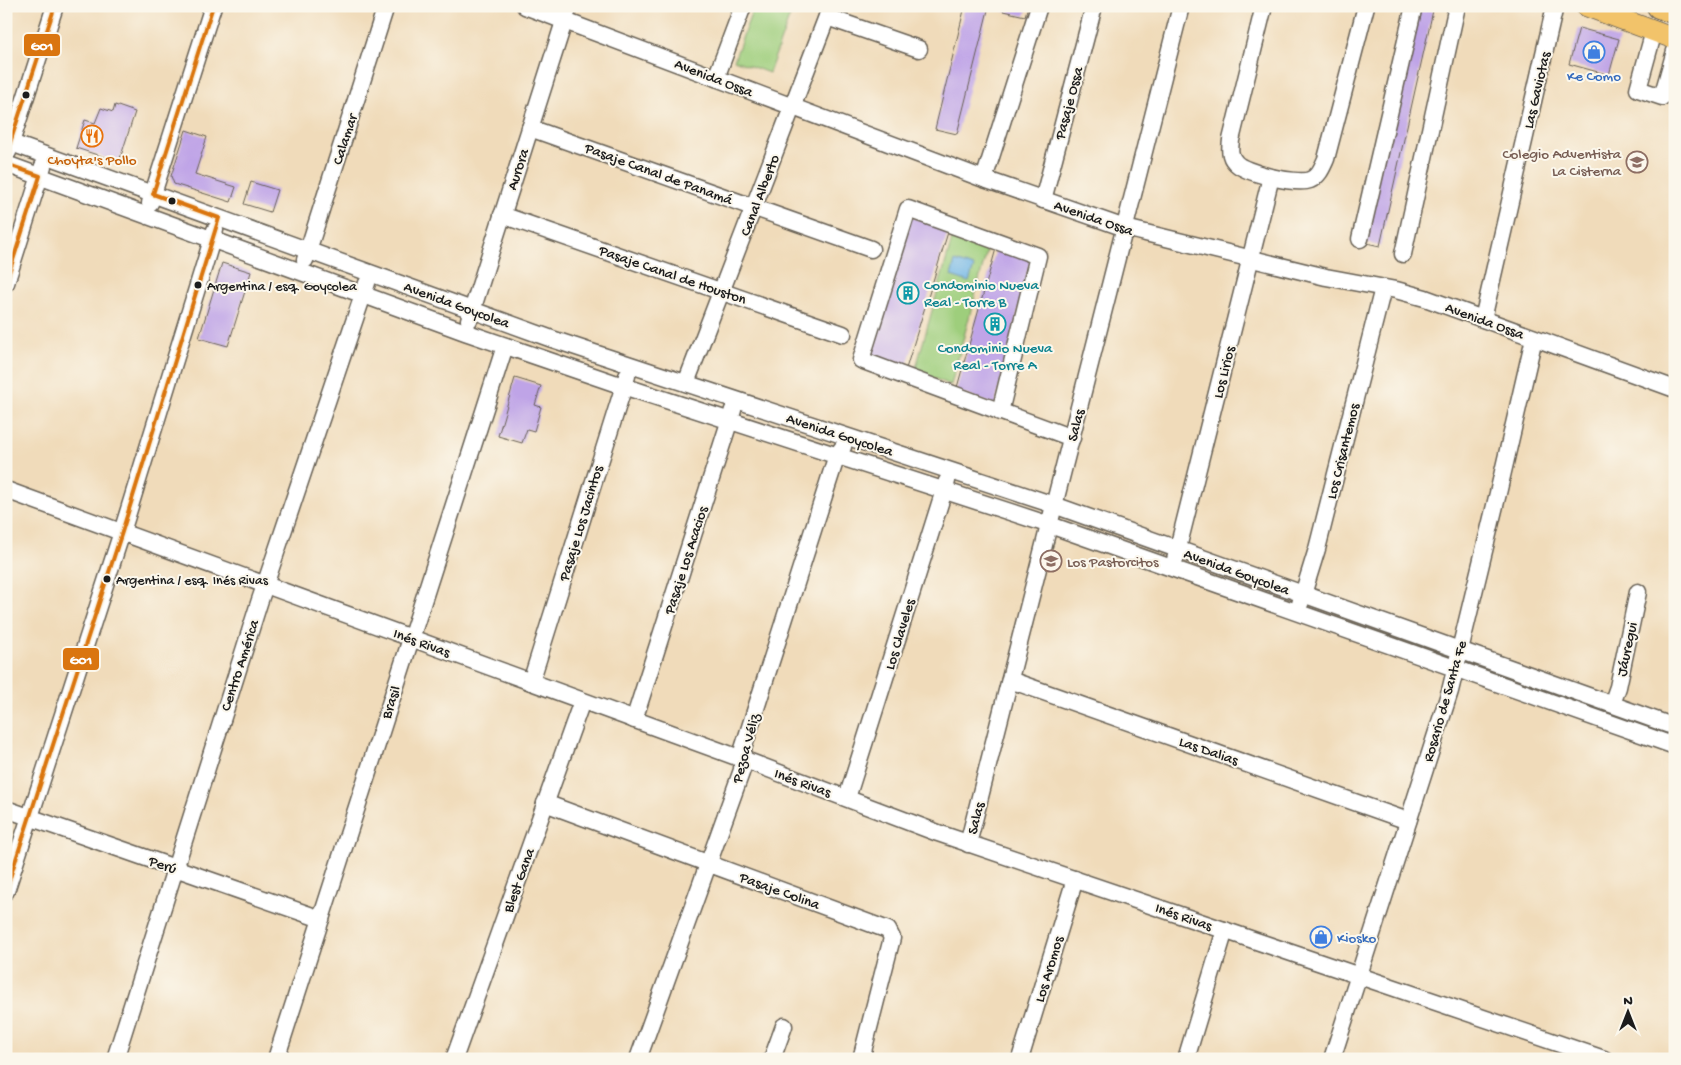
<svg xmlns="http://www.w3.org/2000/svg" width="1681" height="1065" font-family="'Gochi Hand',sans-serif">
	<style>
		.green { fill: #9ece7c; stroke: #5d754c }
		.water { fill: #6fb6e6; stroke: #466981 }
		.building { fill: #bfa4e7 }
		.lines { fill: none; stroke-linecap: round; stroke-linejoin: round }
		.minor-casing { stroke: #665f53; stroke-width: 19 }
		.major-casing { stroke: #665f53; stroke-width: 22 }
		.highway-casing { stroke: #665f53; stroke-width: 26 }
		.minor { stroke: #fff; stroke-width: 16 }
		.major { stroke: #f2c36a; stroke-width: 20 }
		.highway { stroke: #f2c36a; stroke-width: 24 }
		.bus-1-casing { stroke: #fbf7ec; stroke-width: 8 }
		.bus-1 { stroke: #da750f; stroke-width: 4 }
		.bus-dot { fill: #1c1c1c; stroke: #fbf7ec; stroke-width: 2 }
		.labels { text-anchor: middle; stroke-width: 4; stroke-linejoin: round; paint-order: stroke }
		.bus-label { font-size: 14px; fill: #1c1c1c; stroke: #fbf7ec; text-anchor: start }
		.shop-label { font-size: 15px; fill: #366cbe; stroke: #fbf7ec }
		.street-label { font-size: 15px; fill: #1c1c1c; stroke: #fbf7ec }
		.education-label { font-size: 15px; fill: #785e54; stroke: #fbf7ec; text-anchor: end }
		.food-label { font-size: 15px; fill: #c56008; stroke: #fbf7ec }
		.culture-label { font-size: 15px; fill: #0d838f; stroke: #fbf7ec; text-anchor: start }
		.line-badge { stroke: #fbf7ec; stroke-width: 2 }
		.badge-label { font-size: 14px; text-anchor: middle; font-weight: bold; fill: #fff }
	</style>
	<rect width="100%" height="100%" fill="#fbf7ec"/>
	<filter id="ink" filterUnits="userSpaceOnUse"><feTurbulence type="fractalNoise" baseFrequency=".02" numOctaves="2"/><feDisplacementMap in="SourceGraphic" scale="10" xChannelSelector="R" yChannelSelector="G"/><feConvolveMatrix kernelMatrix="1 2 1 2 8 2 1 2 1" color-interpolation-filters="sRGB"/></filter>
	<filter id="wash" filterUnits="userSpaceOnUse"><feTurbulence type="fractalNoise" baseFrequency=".0096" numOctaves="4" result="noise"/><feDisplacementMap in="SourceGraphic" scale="20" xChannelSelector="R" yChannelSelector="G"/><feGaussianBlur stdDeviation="1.12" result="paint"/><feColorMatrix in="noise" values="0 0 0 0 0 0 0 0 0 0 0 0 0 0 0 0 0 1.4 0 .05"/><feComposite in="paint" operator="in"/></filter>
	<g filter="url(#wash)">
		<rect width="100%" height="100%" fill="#f0dbba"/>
		<!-- green -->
		<g class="green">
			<polygon points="754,6 793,7 769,73 734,60"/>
			<polygon points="953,236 988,247 951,385 915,371"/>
		</g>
		<!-- water -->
		<polygon class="water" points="955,261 974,267 969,282 951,276"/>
		<g id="blocks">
			<!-- building -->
			<g class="building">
				<polygon points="965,6 989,6 957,134 935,129"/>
				<polygon points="1004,6 1028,6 1025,16 1003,11"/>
				<polygon points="1415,6 1434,6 1380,246 1362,242"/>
				<polygon points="1579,28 1619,39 1609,75 1569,64"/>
				<polygon points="115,105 135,112 119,162 76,148 85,120 95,123 101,108 113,112"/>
				<polygon points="186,130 207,137 195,174 236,187 231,202 174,184 171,176"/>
				<polygon points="6,181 11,191 7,204 6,204"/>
				<polygon points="251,182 277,190 270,212 244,204"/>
				<polygon points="911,217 949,229 905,372 866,357"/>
				<polygon points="997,245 1031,258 995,405 956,391"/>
				<polygon points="222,263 251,272 228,346 199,338"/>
				<polygon points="515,378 541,386 535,405 541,407 534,431 527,429 522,443 498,436"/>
			</g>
		</g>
	</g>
	<g filter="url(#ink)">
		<use href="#blocks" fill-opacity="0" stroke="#665f53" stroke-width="1"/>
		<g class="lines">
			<!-- minor casing -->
			<g class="minor-casing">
				<g id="minor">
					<polyline points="525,6 984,179 1125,228 1326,277 1396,290 1425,298 1675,389"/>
					<path d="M1264,6L1231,140C1230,148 1229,156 1235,162C1243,173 1297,185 1310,180C1319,176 1322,168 1326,159L1366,6"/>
					<polyline points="827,17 919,49"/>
					<polyline points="1654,31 1638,89 1662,97 1675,51"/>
					<polyline points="716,78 743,6"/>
					<polyline points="530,128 871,249"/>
					<polyline points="6,141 552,339 1054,505 1675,727"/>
					<polyline points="8,152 55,6"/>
					<polyline points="6,164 465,332 623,386 1050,525 1675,746"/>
					<polyline points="984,179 1039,6"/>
					<polyline points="1043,200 1094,6"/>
					<polyline points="150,203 213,6"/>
					<polyline points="502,215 843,334"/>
					<polyline points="1360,239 1414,6"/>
					<polyline points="1403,254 1457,6"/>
					<polyline points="305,260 386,6"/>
					<polyline points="6,283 43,166"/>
					<polyline points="1483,319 1555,6"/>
					<polyline points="469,320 569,6"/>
					<polyline points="686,383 831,6"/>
					<polyline points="1000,412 1038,256 908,209 861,360 1072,438"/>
					<polyline points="6,490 753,763 938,833 1604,1059"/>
					<polyline points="1175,560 1271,177"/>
					<polyline points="1300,604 1317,549 1383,288"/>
					<polyline points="1010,680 1408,821"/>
					<polyline points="531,682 627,376"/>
					<polyline points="1612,704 1618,687 1638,592"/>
					<polyline points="634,720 733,410"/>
					<polyline points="847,798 947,481"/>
					<polyline points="545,803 888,930 892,938 891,942 861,1059"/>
					<polyline points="6,809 321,919"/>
					<polyline points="968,844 1181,6"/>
					<polyline points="6,891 122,532 215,230"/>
					<polyline points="115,1059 259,603 367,283"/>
					<polyline points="276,1059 505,346"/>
					<polyline points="454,1059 582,701"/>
					<polyline points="638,1059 742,770 743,749 837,455 843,447"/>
					<polyline points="772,1059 784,1026"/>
					<polyline points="1020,1059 1075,879"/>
					<polyline points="1186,1059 1225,930"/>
					<polyline points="1332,1059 1450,691 1499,489 1534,338"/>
				</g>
			</g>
			<!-- major casing -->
			<g class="major-casing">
				<polyline id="major" points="1586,6 1675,39"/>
			</g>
			<!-- highway casing -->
			<g class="highway-casing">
				<polyline id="highway" points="1659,6 1675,12"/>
			</g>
			<!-- minor -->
			<use href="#minor" class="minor"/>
			<!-- major -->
			<use href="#major" class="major"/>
			<!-- highway -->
			<use href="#highway" class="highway"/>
			<!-- bus-1 casing -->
			<g class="bus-1-casing">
				<g id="bus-1">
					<polyline points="6,155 55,6"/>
					<polyline points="6,164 40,176 6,282"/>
					<polyline points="6,890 122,532 219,218 153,194 213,6"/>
				</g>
			</g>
			<!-- bus-1 -->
			<use href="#bus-1" class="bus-1"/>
		</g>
	</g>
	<!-- icons -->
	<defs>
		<g id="shop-ring" transform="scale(1.125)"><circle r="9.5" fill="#fbf7ec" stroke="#3f7fe0" stroke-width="1.5"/><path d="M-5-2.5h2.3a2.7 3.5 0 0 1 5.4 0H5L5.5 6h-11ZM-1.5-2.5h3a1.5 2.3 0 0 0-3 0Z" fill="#3f7fe0"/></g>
		<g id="restaurant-ring" transform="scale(1.125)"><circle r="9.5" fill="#fbf7ec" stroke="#e8710a" stroke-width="1.5"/><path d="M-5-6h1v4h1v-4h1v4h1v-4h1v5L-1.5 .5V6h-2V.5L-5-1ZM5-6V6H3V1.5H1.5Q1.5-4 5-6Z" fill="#e8710a"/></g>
		<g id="school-ring" transform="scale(1.125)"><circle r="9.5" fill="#fbf7ec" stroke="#8d6e63" stroke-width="1.5"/><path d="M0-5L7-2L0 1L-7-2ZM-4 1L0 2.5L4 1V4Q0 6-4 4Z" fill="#8d6e63"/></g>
		<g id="building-ring" transform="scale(1.125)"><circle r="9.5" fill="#fbf7ec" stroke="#0f9aa8" stroke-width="1.5"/><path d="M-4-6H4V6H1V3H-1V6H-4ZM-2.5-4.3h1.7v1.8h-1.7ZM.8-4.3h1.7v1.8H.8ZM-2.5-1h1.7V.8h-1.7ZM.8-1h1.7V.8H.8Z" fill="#0f9aa8"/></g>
	</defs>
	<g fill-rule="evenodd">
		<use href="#shop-ring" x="1594" y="52"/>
		<use href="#restaurant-ring" x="92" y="136"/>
		<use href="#school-ring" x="1637" y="162"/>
		<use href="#building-ring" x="908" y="293"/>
		<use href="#building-ring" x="995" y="324"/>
		<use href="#school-ring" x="1051" y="561"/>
		<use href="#shop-ring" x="1321" y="937"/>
	</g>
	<!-- markers -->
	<g class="bus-dot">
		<circle cx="26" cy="95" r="4.5"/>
		<circle cx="172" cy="201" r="4.5"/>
		<circle cx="198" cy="285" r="4.5"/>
		<circle cx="107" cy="579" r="4.5"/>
	</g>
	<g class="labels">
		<!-- bus labels -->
		<g class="bus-label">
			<text x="207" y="290">Argentina / esq. Goycolea</text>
			<text x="116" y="584">Argentina / esq. Inés Rivas</text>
		</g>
		<!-- shop labels -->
		<g class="shop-label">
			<text x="1594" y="80">Ke Como</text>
			<text x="1337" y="942" text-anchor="start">Kiosko</text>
		</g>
		<!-- street labels -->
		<g class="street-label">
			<text transform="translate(714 77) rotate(21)" y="5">Avenida Ossa</text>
			<text transform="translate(1536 90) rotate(-77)" y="5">Las Gaviotas</text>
			<text transform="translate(1068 103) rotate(-75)" y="5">Pasaje Ossa</text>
			<text transform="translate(344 139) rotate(-72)" y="5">Calamar</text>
			<text transform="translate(517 169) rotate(-72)" y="5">Aurora</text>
			<text transform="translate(659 173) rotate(20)" y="5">Pasaje Canal de Panamá</text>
			<text transform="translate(759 195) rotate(-69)" y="5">Canal Alberto</text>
			<text transform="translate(1094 217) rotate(19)" y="5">Avenida Ossa</text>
			<text transform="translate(673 274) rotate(19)" y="5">Pasaje Canal de Houston</text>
			<text transform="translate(457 304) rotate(20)" y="5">Avenida Goycolea</text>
			<text transform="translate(1485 320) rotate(20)" y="5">Avenida Ossa</text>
			<text transform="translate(1223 372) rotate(-76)" y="5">Los Lirios</text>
			<text transform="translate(1075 425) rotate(-76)" y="5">Salas</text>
			<text transform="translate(840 434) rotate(18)" y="5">Avenida Goycolea</text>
			<text transform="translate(1342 451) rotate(-76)" y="5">Los Crisantemos</text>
			<text transform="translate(580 523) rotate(-73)" y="5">Pasaje Los Jacintos</text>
			<text transform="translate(685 560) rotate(-72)" y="5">Pasaje Los Acacios</text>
			<text transform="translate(1237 571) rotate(20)" y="5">Avenida Goycolea</text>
			<text transform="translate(899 634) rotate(-73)" y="5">Los Claveles</text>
			<text transform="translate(422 642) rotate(20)" y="5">Inés Rivas</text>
			<text transform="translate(1626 649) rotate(-78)" y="5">Jáuregui</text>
			<text transform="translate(239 665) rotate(-72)" y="5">Centro América</text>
			<text transform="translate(1444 701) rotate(-74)" y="5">Rosario de Santa Fe</text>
			<text transform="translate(390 702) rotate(-72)" y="5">Brasil</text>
			<text transform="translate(745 748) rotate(-75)" y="5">Pezoa Véliz</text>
			<text transform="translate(1209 750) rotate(19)" y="5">Las Dalias</text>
			<text transform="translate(803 782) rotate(20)" y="5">Inés Rivas</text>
			<text transform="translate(975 818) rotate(-76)" y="5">Salas</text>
			<text transform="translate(163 864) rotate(19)" y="5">Perú</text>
			<text transform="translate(518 880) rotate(-70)" y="5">Blest Gana</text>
			<text transform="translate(780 890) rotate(20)" y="5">Pasaje Colina</text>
			<text transform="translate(1184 916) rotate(19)" y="5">Inés Rivas</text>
			<text transform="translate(1048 969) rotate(-73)" y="5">Los Aromos</text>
		</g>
		<!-- education labels -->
		<g class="education-label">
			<text x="1621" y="158">Colegio Adventista<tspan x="1621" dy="17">La Cisterna</tspan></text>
			<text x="1067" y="566" text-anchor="start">Los Pastorcitos</text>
		</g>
		<!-- food labels -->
		<g class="food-label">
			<text x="92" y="164">Choyta's Pollo</text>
		</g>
		<!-- culture labels -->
		<g class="culture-label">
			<text x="924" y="289">Condominio Nueva<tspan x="924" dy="17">Real - Torre B</tspan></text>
			<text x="995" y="352" text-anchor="middle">Condominio Nueva<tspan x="995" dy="17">Real - Torre A</tspan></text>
		</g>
	</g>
	<g class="line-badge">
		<rect x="23" y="33" width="38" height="24" rx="5" fill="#da750f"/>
		<rect x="62" y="647" width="38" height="24" rx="5" fill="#da750f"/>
	</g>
	<g class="badge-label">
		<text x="42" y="50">G01</text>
		<text x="81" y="664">G01</text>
	</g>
	<!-- margin -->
	<rect width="1681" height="1065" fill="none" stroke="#fbf7ec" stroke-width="25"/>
	<!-- north arrow -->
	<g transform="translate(1628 1012)" stroke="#fbf7ec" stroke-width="4" paint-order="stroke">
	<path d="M0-4L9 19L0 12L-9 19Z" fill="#1c1c1c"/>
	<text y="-8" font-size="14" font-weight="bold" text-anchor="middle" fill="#1c1c1c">N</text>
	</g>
</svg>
